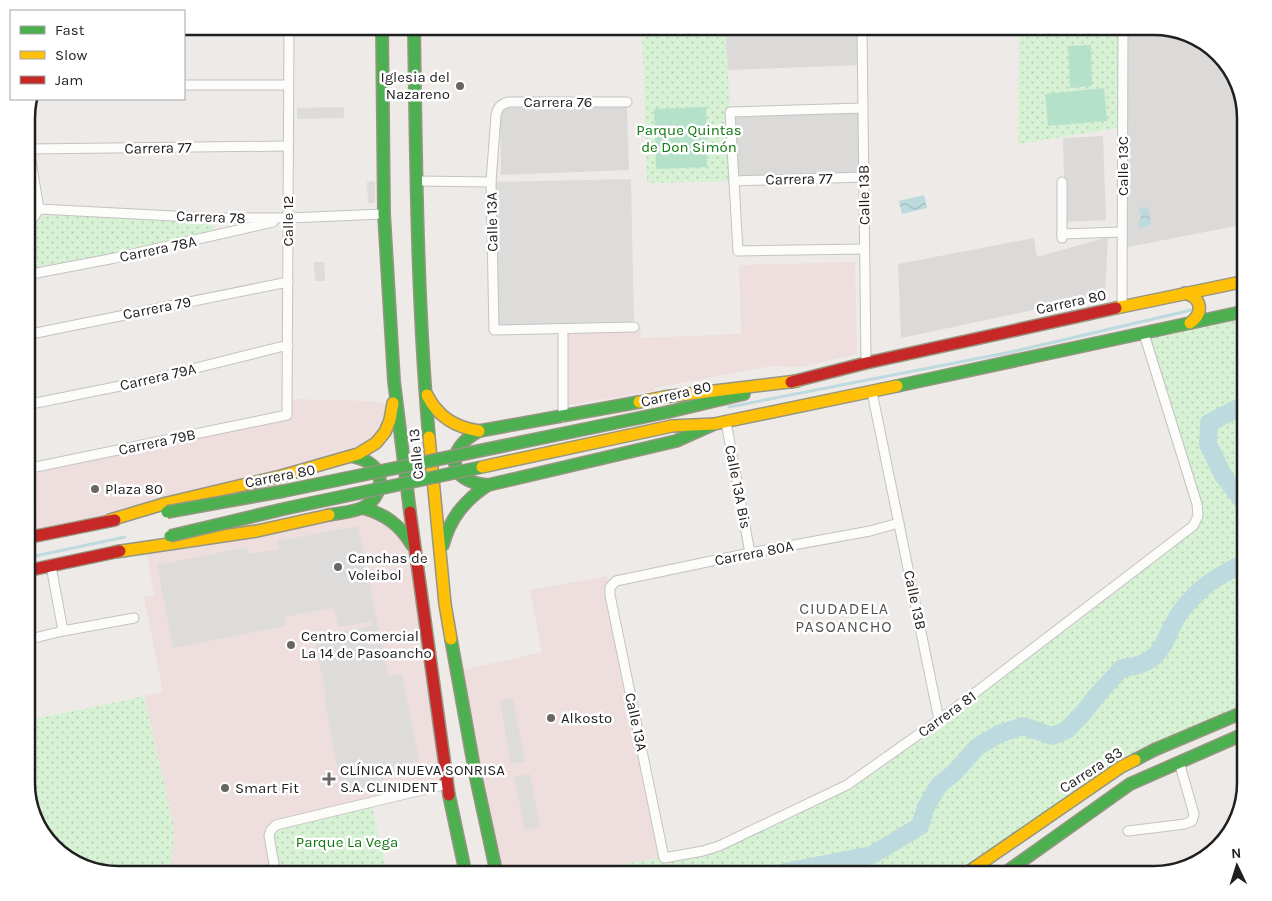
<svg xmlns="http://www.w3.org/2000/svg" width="1272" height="901" font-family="Karla,sans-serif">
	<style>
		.residential { fill: #dcdad9 }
		.commercial { fill: #eedfde }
		.park { fill: url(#park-dots) }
		.pitch { fill: #b5e1cb }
		.parking { fill: #dddcdb }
		.water { fill: url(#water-waves) }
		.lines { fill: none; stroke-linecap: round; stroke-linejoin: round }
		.stream { stroke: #bddade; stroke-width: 3 }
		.river { stroke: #bddade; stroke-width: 18 }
		.street-casing { stroke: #c4c3c2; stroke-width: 11 }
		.fast-casing { stroke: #969580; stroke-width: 14 }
		.slow-casing { stroke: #969580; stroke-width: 14 }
		.jam-casing { stroke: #969580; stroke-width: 14 }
		.street { stroke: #fcfcfb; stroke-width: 9 }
		.fast { stroke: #4caf50; stroke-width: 11 }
		.slow { stroke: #ffc107; stroke-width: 11 }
		.jam { stroke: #c62828; stroke-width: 11 }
		.fast-bridge-casing { stroke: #969580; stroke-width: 14; stroke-linecap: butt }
		.slow-bridge-casing { stroke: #969580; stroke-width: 14; stroke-linecap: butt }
		.fast-bridge { stroke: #4caf50; stroke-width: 11 }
		.slow-bridge { stroke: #ffc107; stroke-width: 11 }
		.poi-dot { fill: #676665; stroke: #fff; stroke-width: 2 }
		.labels { text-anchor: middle; stroke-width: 5; stroke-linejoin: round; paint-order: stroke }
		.poi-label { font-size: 15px; fill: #1f1f1f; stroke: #fff; text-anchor: start }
		.street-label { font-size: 15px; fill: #1f1f1f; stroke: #fff }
		.park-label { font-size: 15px; fill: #117812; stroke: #fff }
		.neighbourhood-label { font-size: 16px; letter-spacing: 1px; fill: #525252; stroke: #fff }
		.rim { fill: none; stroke: #1f1f1f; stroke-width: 2.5 }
	</style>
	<defs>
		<pattern id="park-dots" width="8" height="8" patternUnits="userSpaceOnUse" patternTransform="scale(1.25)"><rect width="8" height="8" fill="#d7f1d4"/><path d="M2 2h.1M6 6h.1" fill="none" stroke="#b8ceb6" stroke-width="1.8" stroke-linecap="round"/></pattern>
		<pattern id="water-waves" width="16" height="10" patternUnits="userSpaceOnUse" patternTransform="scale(1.25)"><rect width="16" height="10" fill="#bddade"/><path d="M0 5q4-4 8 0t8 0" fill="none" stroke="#a2bbbe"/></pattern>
	</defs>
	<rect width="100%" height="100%" fill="#edeae7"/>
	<!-- residential -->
	<g class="residential">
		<polygon points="748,26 862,26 862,65 728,70 725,28"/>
		<polygon points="1123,26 1154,26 1210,45 1236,77 1246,118 1246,224 1123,248"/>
		<polygon points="627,107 629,170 501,175 500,108"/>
		<polygon points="863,108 863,177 734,181 730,112"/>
		<polygon points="1103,136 1106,220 1065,222 1063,138"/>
		<polygon points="1108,237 1105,295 901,338 898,264 1034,238 1037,257"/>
	</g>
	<!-- commercial -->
	<g class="commercial">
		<polygon points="855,262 857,354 802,367 772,366 654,388 654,391 563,406 563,329 640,327 641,338 741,334 739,265"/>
		<polygon points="288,399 373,401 392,406 371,448 26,538 26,469 287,415"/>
		<polygon points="363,508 407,535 447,784 276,825 276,875 171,875 174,827 144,696 163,692 144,597 154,595 146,549"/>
		<polygon points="607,576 664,858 556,875 497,875 458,671 542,652 530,590"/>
	</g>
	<!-- park -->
	<g class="park">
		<polygon points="642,26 725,26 734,181 647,183"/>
		<polygon points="1019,26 1123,26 1123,127 1018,144"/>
		<polygon points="26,146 39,209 214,221 214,233 26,275"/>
		<polygon points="1246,311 1246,711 1154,750 964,875 556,875 703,851 847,785 1149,559 1198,516 1144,334"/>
		<polygon points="144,696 174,827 171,875 118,875 62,856 38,829 26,789 26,721"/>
		<polygon points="371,802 387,875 276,875 271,830"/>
	</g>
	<!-- pitch -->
	<g class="pitch">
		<polygon points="1091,45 1092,86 1070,88 1068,46"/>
		<polygon points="1104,88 1107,121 1048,126 1045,94"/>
		<polygon points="706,107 707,167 656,169 654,109"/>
	</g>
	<!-- parking -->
	<g class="parking">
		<polygon points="344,107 344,118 297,119 297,108"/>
		<polygon points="631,179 634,327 494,330 491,182"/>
		<polygon points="375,181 375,203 368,203 367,182"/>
		<polygon points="314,262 324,262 325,281 315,281"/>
		<polygon points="358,526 388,676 402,673 419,761 383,768 386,784 342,793 324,697 326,696 314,637 372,626 372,621 339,627 334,608 284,617 286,626 173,648 157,565 247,547 249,554 279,549 277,541"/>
		<polygon points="513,698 525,761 511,764 500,700"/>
		<polygon points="530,774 540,827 525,830 514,777"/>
	</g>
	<!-- water -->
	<g class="water">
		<polygon points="924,195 927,208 902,214 899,201"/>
		<polygon points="1148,207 1151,225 1139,228 1138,223 1141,218 1139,208"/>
	</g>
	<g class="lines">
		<!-- stream -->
		<g class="stream">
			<polyline points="1243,353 1246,356"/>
			<polyline points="729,407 1011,352 1196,309"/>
			<polyline points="26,558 125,537"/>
		</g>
		<!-- river -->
		<g class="river">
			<polyline points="1246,404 1209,423 1208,444 1223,475 1246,505"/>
			<path d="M784,875V872L872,855L920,826L926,807L939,785L954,773L977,747L999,734L1023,726L1052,736L1067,730L1084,712L1098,694L1122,668C1172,663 1160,633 1186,605C1193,597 1201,589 1209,583C1220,575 1234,569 1246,561"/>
		</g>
		<!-- street casing -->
		<g class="street-casing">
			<g id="street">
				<polyline points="255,26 289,27"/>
				<polyline points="862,26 866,363"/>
				<polyline points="725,28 748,26"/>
				<polyline points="184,85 288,85"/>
				<path d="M627,102H508C500,105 498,107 496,115L491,182L494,330L634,327"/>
				<polyline points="863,108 730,112 738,251 864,249"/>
				<polyline points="29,149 288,146"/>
				<polyline points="417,181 491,182"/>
				<polyline points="734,181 863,177"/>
				<polyline points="1062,182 1062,238"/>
				<polyline points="39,209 212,218 288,218 384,214"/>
				<polyline points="26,229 39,209 29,149 26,146"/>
				<polyline points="1062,234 1122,232"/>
				<polyline points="26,275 115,258 273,222"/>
				<polyline points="1122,306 1123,26"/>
				<polyline points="563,329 563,417"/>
				<polyline points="26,335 288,282"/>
				<polyline points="872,392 939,720"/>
				<polyline points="26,405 140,382 288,345"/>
				<polyline points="726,422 750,553"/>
				<polyline points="26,469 287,415 289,26"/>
				<polyline points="899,523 870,531 750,553 616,581 610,587 610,595 664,858 703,851 719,846 847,785 946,715 1193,526 1198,516 1197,504 1144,334"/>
				<polyline points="51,566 63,631"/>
				<polyline points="26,640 63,631 134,618"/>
				<polyline points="1128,831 1185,824 1192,821 1194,814 1179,762"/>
				<polyline points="276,875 269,836 271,830 276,825 447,784"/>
			</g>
		</g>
		<!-- fast casing -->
		<g class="fast-casing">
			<g id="fast">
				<polyline points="382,26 384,214 394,381 410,512"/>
				<path d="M414,26C416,163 417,300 429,437"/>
				<polyline points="897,386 1246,311"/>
				<path d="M639,402L479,431C445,449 446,482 488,485L676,441L714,424"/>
				<polyline points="668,412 744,394"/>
				<path d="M363,508C385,514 400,525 412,545"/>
				<path d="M329,515C340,513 355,512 364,507C381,498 387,474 369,463C364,459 358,458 351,456"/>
				<path d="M443,545C450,518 465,500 488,485"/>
				<polyline points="451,639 476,778 497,875"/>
				<polyline points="1135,760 1154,750 1246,711"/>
				<polyline points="449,795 466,875"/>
				<polyline points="1002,875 1130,784 1246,733"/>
			</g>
		</g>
		<!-- slow casing -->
		<g class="slow-casing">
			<g id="slow">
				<path d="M1185,293C1202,298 1204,313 1190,323"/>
				<polyline points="1116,308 1246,281"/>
				<path d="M427,395C438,417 455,427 479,431"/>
				<polyline points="639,402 664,397 797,381"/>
				<polyline points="672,426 714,424 897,386"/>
				<polyline points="429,437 445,604 451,639"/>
				<polyline points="110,520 167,503 281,476 358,454 376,443 385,432 390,420 393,403"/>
				<polyline points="115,552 257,531 329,515"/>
				<polyline points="964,875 1121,767 1135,760"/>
			</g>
		</g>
		<!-- jam casing -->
		<g class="jam-casing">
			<g id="jam">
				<polyline points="791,382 866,363 1116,308"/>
				<polyline points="410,512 449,795"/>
				<polyline points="26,538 115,520"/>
				<polyline points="26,571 120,551"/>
			</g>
		</g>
		<!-- street -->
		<use href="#street" class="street"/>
		<!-- fast -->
		<use href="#fast" class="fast"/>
		<!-- slow -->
		<use href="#slow" class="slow"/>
		<!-- jam -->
		<use href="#jam" class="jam"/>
		<!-- fast-bridge casing -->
		<g class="fast-bridge-casing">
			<g id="fast-bridge">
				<polyline points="167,512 284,491 668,412"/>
				<polyline points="170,536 288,508 482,467"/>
			</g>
		</g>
		<!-- slow-bridge casing -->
		<g class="slow-bridge-casing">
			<polyline id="slow-bridge" points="482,467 672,426"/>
		</g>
		<!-- fast-bridge -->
		<use href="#fast-bridge" class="fast-bridge"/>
		<!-- slow-bridge -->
		<use href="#slow-bridge" class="slow-bridge"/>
	</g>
	<!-- markers -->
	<g class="poi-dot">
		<circle cx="460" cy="86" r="5"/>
		<circle cx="95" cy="489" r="5"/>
		<circle cx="338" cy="567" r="5"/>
		<circle cx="291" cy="645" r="5"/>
		<circle cx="551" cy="718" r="5"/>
		<path d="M326.5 771.5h5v5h5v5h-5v5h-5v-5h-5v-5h5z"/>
		<circle cx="225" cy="788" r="5"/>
	</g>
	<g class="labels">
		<!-- poi labels -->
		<g class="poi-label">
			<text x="450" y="82" text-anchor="end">Iglesia del<tspan x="450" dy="17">Nazareno</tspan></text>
			<text x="105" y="494">Plaza 80</text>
			<text x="348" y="563">Canchas de<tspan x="348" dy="17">Voleibol</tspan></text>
			<text x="301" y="641">Centro Comercial<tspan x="301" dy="17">La 14 de Pasoancho</tspan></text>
			<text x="561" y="723">Alkosto</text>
			<text x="340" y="775">CLÍNICA NUEVA SONRISA<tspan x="340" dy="17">S.A. CLINIDENT</tspan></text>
			<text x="235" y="793">Smart Fit</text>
		</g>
		<!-- street labels -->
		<g class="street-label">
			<text x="558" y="107">Carrera 76</text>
			<text transform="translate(158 148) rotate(-1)" y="5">Carrera 77</text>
			<text transform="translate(1123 166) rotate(-90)" y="5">Calle 13C</text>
			<text transform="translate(799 179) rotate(-1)" y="5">Carrera 77</text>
			<text transform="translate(864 195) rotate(-91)" y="5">Calle 13B</text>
			<text transform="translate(211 217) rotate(2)" y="5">Carrera 78</text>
			<text transform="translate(288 221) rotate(-90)" y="5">Calle 12</text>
			<text transform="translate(492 222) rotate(-91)" y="5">Calle 13A</text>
			<text transform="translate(158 249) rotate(-12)" y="5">Carrera 78A</text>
			<text transform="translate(1071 302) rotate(-12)" y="5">Carrera 80</text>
			<text transform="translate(157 308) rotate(-11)" y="5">Carrera 79</text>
			<text transform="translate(158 377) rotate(-13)" y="5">Carrera 79A</text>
			<text transform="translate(676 394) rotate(-13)" y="5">Carrera 80</text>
			<text transform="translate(157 442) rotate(-12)" y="5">Carrera 79B</text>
			<text transform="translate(416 454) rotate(-95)" y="5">Calle 13</text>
			<text transform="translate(280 476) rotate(-11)" y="5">Carrera 80</text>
			<text transform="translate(738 487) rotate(79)" y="5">Calle 13A Bis</text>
			<text transform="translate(754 553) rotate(-11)" y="5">Carrera 80A</text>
			<text transform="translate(915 600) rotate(78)" y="5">Calle 13B</text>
			<text transform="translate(947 714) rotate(-36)" y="5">Carrera 81</text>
			<text transform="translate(636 722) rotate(78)" y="5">Calle 13A</text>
			<text transform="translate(1091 770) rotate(-33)" y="5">Carrera 83</text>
		</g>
		<!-- park labels -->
		<g class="park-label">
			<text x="689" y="135">Parque Quintas<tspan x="689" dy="17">de Don Simón</tspan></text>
			<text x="347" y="847">Parque La Vega</text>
		</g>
		<!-- neighbourhood labels -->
		<g class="neighbourhood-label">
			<text x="844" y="614">CIUDADELA<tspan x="844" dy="18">PASOANCHO</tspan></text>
		</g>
	</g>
	<!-- crop -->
	<path d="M0 0H1272V901H0ZM118 35H1154A83 83 0 0 1 1237 118V783A83 83 0 0 1 1154 866H118A83 83 0 0 1 35 783V118A83 83 0 0 1 118 35Z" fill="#fff" fill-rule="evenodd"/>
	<path class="rim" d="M118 35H1154A83 83 0 0 1 1237 118V783A83 83 0 0 1 1154 866H118A83 83 0 0 1 35 783V118A83 83 0 0 1 118 35Z"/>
	<!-- legend -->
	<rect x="10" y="10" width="175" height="90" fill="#ffffff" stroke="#a5a5a5"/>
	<rect x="20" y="26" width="25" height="8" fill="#4caf50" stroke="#a5a5a5"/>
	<text x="55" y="35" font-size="15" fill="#1f1f1f">Fast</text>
	<rect x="20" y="51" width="25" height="8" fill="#ffc107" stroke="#a5a5a5"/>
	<text x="55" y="60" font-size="15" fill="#1f1f1f">Slow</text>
	<rect x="20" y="76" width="25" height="8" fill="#c62828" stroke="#a5a5a5"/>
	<text x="55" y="85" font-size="15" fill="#1f1f1f">Jam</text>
	<!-- north arrow -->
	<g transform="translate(1237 866) rotate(356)" stroke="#ffffff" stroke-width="4" paint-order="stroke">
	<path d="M0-4L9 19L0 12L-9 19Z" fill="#1f1f1f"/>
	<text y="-8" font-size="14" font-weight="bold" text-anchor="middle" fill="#1f1f1f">N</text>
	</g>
</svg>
